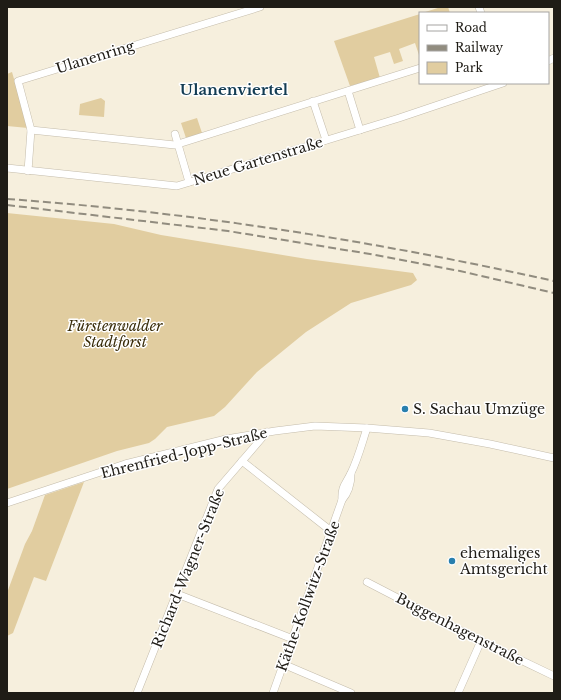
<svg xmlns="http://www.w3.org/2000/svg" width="561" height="700" font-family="'Libre Baskerville',serif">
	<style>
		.green { fill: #e1cda0 }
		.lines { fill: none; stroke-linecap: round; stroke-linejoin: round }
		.minor-casing { stroke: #c4bcab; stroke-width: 8 }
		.minor { stroke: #fff; stroke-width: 7 }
		.rail { stroke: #918c7f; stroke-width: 2; stroke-dasharray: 8 4; stroke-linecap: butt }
		.poi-dot { fill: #287fae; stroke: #fff; stroke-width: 1.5 }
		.labels { text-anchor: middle; stroke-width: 3; stroke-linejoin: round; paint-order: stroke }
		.street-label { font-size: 14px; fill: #1f1c16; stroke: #fff }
		.park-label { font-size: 14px; font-style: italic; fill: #392c09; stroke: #fff }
		.poi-label { font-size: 14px; fill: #1f1c16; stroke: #fff; text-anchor: start }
		.neighbourhood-label { font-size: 15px; font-weight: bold; fill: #133c53; stroke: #fff }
	</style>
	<rect width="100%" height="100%" fill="#f6efdd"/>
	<!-- green -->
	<g class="green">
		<polygon points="441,7 448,7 450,13 422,13"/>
		<polygon points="420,14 420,58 415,43 399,49 403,61 394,64 390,52 374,57 380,78 350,86 334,41"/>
		<polygon points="12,72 28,128 7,126 7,74"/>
		<polygon points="101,98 105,101 104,117 79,115 80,104"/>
		<polygon points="197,118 202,133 186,138 181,123"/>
		<polygon points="7,213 114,224 161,235 307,259 413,273 417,280 411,285 351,303 306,332 257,372 225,407 214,416 167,427 155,439 149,443 117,451 7,489"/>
		<polygon points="84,482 46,581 34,577 13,633 7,636 7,593 25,544 32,531 45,495"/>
	</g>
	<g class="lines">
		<!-- minor casing -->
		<g class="minor-casing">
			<g id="minor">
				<polyline points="479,7 481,13"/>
				<polyline points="548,61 554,58"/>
				<polyline points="348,91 360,130"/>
				<polyline points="313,101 326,140"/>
				<polyline points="31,130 175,145 420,68"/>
				<polyline points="175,134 189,182"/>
				<polyline points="7,168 177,186 399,118 503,83"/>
				<polyline points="28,171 31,130 18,81 260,7"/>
				<polyline points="242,461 331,531"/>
				<path d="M342,500C349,492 351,484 351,474"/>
				<polyline points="7,503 125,464 226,439 275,431 315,426 367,428 429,433 490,444 554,458"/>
				<polyline points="367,582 481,641 554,676"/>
				<polyline points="177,594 293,639"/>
				<polyline points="283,664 351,693"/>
				<polyline points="137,693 218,489 267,432"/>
				<path d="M273,693L342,500C341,486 346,484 351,473C358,459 362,443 367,428"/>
				<polyline points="458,693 481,641"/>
			</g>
		</g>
		<!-- minor -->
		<use href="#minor" class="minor"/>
		<!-- rail -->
		<g class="rail">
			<path d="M7,199C191,212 374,241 554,281"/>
			<polyline points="7,205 228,231 370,254 460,271 554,293"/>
		</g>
	</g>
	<!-- markers -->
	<g class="poi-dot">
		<circle cx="405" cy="409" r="4"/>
		<circle cx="452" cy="561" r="4"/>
	</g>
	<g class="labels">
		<!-- street labels -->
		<g class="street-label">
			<text transform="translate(95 57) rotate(-17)" y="5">Ulanenring</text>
			<text transform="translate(258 161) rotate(-17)" y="5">Neue Gartenstraße</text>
			<text transform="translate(184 453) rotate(-14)" y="5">Ehrenfried-Jopp-Straße</text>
			<text transform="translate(188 568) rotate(-68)" y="5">Richard-Wagner-Straße</text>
			<text transform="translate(308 596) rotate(-70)" y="5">Käthe-Kollwitz-Straße</text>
			<text transform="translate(460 629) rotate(27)" y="5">Buggenhagenstraße</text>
		</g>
		<!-- park labels -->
		<g class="park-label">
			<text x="115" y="331">Fürstenwalder<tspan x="115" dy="16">Stadtforst</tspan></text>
		</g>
		<!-- poi labels -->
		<g class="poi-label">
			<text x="413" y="414">S. Sachau Umzüge</text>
			<text x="460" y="558">ehemaliges<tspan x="460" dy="16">Amtsgericht</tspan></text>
		</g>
		<!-- neighbourhood labels -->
		<g class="neighbourhood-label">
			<text x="234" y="95">Ulanenviertel</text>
		</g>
	</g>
	<!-- border -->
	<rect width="561" height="700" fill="none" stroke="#1f1c16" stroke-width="16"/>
	<!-- legend -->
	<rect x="419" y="12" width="130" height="72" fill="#ffffff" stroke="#a5a4a2"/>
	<rect x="427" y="25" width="20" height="6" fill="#ffffff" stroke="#a5a4a2"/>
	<text x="455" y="32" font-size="12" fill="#1f1c16">Road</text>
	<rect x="427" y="45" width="20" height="6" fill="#918c7f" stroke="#a5a4a2"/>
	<text x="455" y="52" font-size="12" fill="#1f1c16">Railway</text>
	<rect x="427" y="62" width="20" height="12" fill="#e1cda0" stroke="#a5a4a2"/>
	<text x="455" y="72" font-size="12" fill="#1f1c16">Park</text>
</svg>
